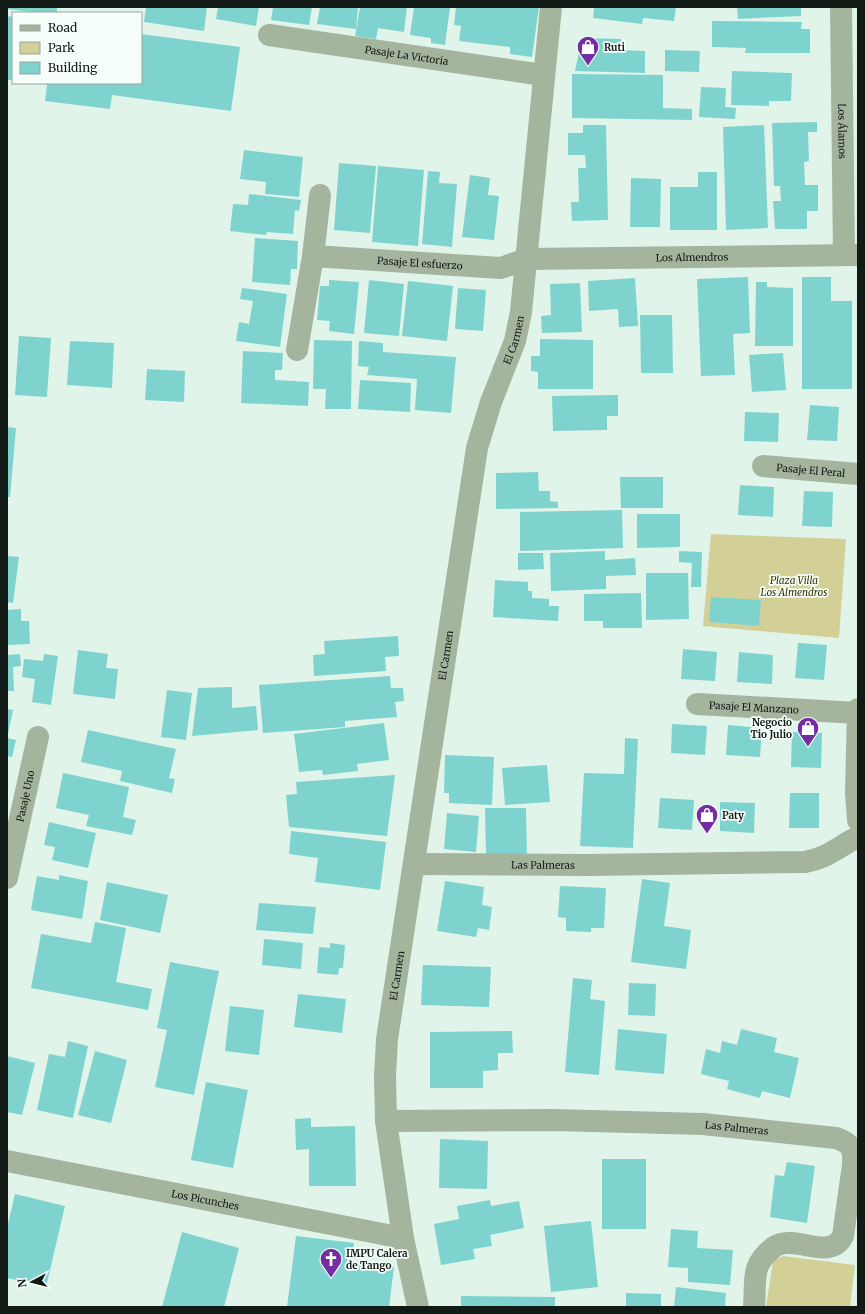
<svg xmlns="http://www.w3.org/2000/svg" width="865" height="1314" font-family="Merriweather,serif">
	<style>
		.green { fill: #d3d097 }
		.building { fill: #7fd3cf }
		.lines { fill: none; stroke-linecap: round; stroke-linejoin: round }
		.minor { stroke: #a5b49d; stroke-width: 22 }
		.labels { text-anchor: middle; stroke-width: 3.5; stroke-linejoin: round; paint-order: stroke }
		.poi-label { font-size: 10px; font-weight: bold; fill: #121a16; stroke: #f6fefa; text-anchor: start }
		.street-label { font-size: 10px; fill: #121a16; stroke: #f6fefa }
		.park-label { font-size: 10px; font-style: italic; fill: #373401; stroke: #f6fefa }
	</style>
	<rect width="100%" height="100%" fill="#e0f4ea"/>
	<!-- green -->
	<g class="green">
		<polygon points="711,534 846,539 839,638 703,626"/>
		<polygon points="783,1256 855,1265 850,1307 766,1307 773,1261"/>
	</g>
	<!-- building -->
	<g class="building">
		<polygon points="7,7 57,7 57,13 39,13 7,9"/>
		<polygon points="146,7 207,7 204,31 144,22"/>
		<polygon points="218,7 259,7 256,26 216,19"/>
		<polygon points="273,7 312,7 309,25 271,20"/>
		<polygon points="320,7 358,7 356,29 317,24"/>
		<polygon points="360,7 407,7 404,32 378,28 376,39 355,36"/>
		<polygon points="414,7 450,7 445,45 431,43 431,38 410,35"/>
		<polygon points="456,7 539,7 532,57 510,54 510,47 459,41 461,26 454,25"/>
		<polygon points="594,7 676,7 674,21 643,18 642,24 593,18"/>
		<polygon points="737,7 801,7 801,16 738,19"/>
		<polygon points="7,16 13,17 13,80 7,80"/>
		<polygon points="712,21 802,22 801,29 810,29 810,53 745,53 746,48 712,47"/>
		<polygon points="141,34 240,47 231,111 112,95 110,109 45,101 47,85 40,83 141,83"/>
		<polygon points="582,38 621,39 621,50 645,51 645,73 575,71"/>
		<polygon points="665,50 700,51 699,72 665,71"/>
		<polygon points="732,71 792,73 791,101 769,101 769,106 731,105"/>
		<polygon points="572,74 663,75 663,108 692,109 692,120 572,118"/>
		<polygon points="701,87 726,88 725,107 736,108 735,119 699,117"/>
		<polygon points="817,122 817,132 808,132 809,161 804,162 805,185 818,185 818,211 807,211 807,229 775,229 773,201 781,201 780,186 774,186 772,123"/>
		<polygon points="583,125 606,125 608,220 572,221 571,202 579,202 578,168 586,168 585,155 568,155 568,133 583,133"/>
		<polygon points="764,125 768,228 726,230 723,127"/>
		<polygon points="244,150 303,157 299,197 265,194 266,182 240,179"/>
		<polygon points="339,163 376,166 370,233 334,230"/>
		<polygon points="378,166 424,170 418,246 372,242"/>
		<polygon points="428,171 440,172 439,183 457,184 452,247 422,244"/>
		<polygon points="698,172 717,172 717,230 670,230 670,187 698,187"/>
		<polygon points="470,175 490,178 488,195 499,196 494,240 462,237"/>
		<polygon points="631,178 661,179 660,227 630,227"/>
		<polygon points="249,194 301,200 299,211 295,210 293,234 267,232 266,235 230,231 233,204 248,205"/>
		<polygon points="255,238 298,241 297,269 291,269 290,285 252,282"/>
		<polygon points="748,277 750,333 733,334 735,375 701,376 697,279"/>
		<polygon points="802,277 831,277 831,301 852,301 852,389 802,389"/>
		<polygon points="635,278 638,326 619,327 618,309 589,311 588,281"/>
		<polygon points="329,280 359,282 354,334 329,331 330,321 317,320 320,286 329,286"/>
		<polygon points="369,280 404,284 399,336 364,333"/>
		<polygon points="408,281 453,286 447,341 402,336"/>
		<polygon points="756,282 767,282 767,287 793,288 793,346 755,346"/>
		<polygon points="580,283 582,332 542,333 541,316 551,315 550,284"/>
		<polygon points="242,288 287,294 280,347 236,341 239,322 249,324 253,301 240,299"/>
		<polygon points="458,288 486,290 483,331 455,329"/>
		<polygon points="640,315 672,315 673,373 641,373"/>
		<polygon points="19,336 51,338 47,397 15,395"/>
		<polygon points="540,339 593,340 593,389 538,389 538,372 531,371 531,356 540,356"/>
		<polygon points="314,340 352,341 351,409 325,409 326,389 313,389"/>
		<polygon points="70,341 114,343 112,388 67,385"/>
		<polygon points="359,341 383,343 383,352 456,357 451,413 415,410 417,379 367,375 369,367 358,366"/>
		<polygon points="243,351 283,353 282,370 275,370 275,380 309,382 308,406 241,403"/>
		<polygon points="783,353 786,390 752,392 749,355"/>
		<polygon points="147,369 185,371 184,402 145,400"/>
		<polygon points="360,380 411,383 410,412 358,409"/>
		<polygon points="618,395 618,416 607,416 607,430 553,431 552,396"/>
		<polygon points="810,405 839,407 837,441 807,440"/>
		<polygon points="745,412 779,413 778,442 744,441"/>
		<polygon points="7,427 16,428 10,497 7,497"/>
		<polygon points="538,472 539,491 550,491 550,501 558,502 558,508 496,509 496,473"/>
		<polygon points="620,477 663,477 663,508 621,508"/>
		<polygon points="740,485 774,487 773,517 738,515"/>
		<polygon points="804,491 833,492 832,527 802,526"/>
		<polygon points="622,510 623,548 520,551 520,512"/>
		<polygon points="637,514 680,514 680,547 637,548"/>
		<polygon points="605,551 605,560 635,558 636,575 606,576 606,589 551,591 550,553"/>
		<polygon points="679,551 702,552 701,587 691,587 692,563 679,562"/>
		<polygon points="518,553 543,553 544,569 518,570"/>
		<polygon points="7,556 19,557 13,603 7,602"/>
		<polygon points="646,573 688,573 689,619 646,620"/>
		<polygon points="495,580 528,582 528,591 532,591 532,598 549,599 549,606 559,606 558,621 493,617"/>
		<polygon points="641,593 642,628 603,628 603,621 584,621 584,594"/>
		<polygon points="711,597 761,600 759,626 709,622"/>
		<polygon points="21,609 21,621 29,621 30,644 7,645 7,610"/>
		<polygon points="398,636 399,656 385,657 386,671 314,676 313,655 325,654 324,641"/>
		<polygon points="798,643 827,645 824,680 795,678"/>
		<polygon points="683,649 717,652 715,681 681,679"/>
		<polygon points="78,650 108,654 106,668 118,669 115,699 73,694"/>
		<polygon points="739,652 773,655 772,684 737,682"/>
		<polygon points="20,654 21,666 13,667 14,691 7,691 7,655"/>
		<polygon points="44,654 58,656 51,705 32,702 35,679 22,677 24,659 43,661"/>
		<polygon points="390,676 391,688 403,688 404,701 395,702 397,717 345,721 345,727 263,733 259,685"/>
		<polygon points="232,687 232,708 256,706 258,730 192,736 198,688"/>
		<polygon points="167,690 192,693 186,740 161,737"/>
		<polygon points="7,709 13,710 8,734 7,734"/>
		<polygon points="384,723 389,760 357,764 358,771 323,775 322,770 299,772 294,734"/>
		<polygon points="672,724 707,726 705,755 671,753"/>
		<polygon points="728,725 762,728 760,757 726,755"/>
		<polygon points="88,730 176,749 169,778 175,779 172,793 120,781 122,771 81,762"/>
		<polygon points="792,732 822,733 821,768 791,767"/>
		<polygon points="7,738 16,740 12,757 7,756"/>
		<polygon points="625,738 638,739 633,848 580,846 584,773 624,774"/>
		<polygon points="445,755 494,757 492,805 449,803 449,793 444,793"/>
		<polygon points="547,765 550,802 505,805 502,768"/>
		<polygon points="63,773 129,787 123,817 136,820 132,835 86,826 89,815 56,808"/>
		<polygon points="395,775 387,836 289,827 286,795 297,794 296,782"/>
		<polygon points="790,793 819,793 819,828 789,828"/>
		<polygon points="660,798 694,800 692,830 658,828"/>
		<polygon points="720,802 755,803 754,833 720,831"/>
		<polygon points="485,808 526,808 527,854 486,855"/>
		<polygon points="447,813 479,816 476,852 444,849"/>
		<polygon points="49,822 96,833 88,868 52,860 55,847 44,845"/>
		<polygon points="291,831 386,842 380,890 315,882 318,858 289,854"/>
		<polygon points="59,875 88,881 82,919 31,910 37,876 59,880"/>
		<polygon points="642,879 670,883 664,926 691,930 686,969 631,962"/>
		<polygon points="445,881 484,887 482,905 492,907 489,930 478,928 476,937 437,931"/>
		<polygon points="107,882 168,895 160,933 100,920"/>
		<polygon points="560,886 606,888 604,928 591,928 591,932 566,931 566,918 558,917"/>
		<polygon points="259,903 316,907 313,934 256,930"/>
		<polygon points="95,922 126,928 116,982 152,989 148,1010 31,988 41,934 91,943"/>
		<polygon points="264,939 303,943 301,969 262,965"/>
		<polygon points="330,943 345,945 343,968 339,968 338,975 317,973 319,947 330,948"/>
		<polygon points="170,962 219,971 194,1095 155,1087 167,1030 157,1028"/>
		<polygon points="423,965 491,967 489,1007 421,1005"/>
		<polygon points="573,978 592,980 590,999 605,1001 599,1075 565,1072"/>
		<polygon points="629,983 656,984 655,1016 628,1015"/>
		<polygon points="298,994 346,999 342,1033 294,1027"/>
		<polygon points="230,1006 264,1010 259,1055 225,1051"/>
		<polygon points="618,1029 667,1034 664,1074 615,1070"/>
		<polygon points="741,1029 777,1038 774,1052 799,1058 790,1098 762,1091 760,1098 727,1089 729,1081 701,1074 706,1049 720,1053 722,1041 737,1045"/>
		<polygon points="512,1031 513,1053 498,1053 498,1070 483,1071 483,1088 430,1088 430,1032"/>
		<polygon points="68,1041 88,1046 73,1118 37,1110 49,1054 65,1057"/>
		<polygon points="95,1051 127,1060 111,1123 78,1115"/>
		<polygon points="7,1056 35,1063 22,1115 7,1112"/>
		<polygon points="206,1082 248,1090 233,1168 191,1160"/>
		<polygon points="311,1118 311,1127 355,1126 356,1186 309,1186 309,1149 296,1150 295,1119"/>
		<polygon points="440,1139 488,1141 487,1189 439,1188"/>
		<rect x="602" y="1159" width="44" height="70"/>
		<polygon points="787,1162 815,1166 807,1223 770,1217 775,1175 784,1176"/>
		<polygon points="15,1194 65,1206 46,1287 7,1278 7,1228"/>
		<polygon points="490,1200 491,1206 519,1201 524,1228 490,1235 492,1246 473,1249 475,1259 441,1265 434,1224 459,1219 457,1206"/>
		<polygon points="591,1221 598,1287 551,1292 544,1226"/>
		<polygon points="671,1229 698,1231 697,1248 733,1250 730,1285 688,1282 688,1268 668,1267"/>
		<polygon points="182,1232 239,1248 224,1307 162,1307"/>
		<polygon points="296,1236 354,1243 352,1262 394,1267 389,1307 287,1307"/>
		<polygon points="676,1287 726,1293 725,1307 674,1307"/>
		<polygon points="626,1293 661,1294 661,1307 626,1307"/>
		<polygon points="461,1296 555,1297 555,1307 461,1307"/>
	</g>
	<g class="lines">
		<!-- minor -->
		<g class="minor">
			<path id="s1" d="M841,7L844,255"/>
			<path id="s2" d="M269,35L543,75"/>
			<path id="s3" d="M313,256L501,268L526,259L858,255"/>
			<polyline points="297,350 313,256 320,195"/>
			<path id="s4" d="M763,466L858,474"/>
			<path id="s5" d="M697,704L858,713"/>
			<polyline points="858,709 856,793 858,820"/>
			<path id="s6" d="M414,864L589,865L805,862C826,859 839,846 858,837"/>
			<path id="s7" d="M7,878L38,737"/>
			<path id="s8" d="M386,1121L553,1120L703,1124L836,1138C851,1143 854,1149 853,1165L843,1236C830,1261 798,1236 778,1245C774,1246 771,1250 768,1252C762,1258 757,1265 756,1273C754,1284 755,1296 754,1307"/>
			<path id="s9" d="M7,1161L403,1238"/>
			<path id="s10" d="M418,1307L403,1238L386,1121L385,1076L387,1039L477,448L491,402L515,341L521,312L551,7"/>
		</g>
	</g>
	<!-- icons -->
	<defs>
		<g id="shop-pin" transform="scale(1.15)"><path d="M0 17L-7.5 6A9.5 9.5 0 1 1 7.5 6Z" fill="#732ea2" stroke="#f6fefa"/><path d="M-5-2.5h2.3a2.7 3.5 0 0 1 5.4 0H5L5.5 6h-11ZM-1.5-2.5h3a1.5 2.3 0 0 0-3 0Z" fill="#fff"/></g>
		<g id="church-pin" transform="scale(1.15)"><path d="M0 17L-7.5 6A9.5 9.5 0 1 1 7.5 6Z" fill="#732ea2" stroke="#f6fefa"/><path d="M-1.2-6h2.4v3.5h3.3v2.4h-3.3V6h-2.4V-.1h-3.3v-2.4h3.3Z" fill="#fff"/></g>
	</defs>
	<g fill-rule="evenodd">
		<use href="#shop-pin" x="588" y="47"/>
		<use href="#shop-pin" x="808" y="728"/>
		<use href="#shop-pin" x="707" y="815"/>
		<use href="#church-pin" x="331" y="1259"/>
	</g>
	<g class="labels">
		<!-- poi labels -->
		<g class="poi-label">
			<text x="604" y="51">Ruti</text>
			<text x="792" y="726" text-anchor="end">Negocio<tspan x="792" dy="12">Tio Julio</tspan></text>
			<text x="722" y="819">Paty</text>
			<text x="346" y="1257">IMPU Calera<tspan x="346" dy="12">de Tango</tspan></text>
		</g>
		<!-- street labels -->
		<g class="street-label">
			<text dy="4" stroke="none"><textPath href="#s2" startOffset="139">Pasaje La Victoria</textPath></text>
			<text dy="4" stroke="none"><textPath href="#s1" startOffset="124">Los Álamos</textPath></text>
			<text dy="4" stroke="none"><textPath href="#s3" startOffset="381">Los Almendros</textPath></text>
			<text dy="4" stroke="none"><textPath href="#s3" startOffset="107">Pasaje El esfuerzo</textPath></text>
			<text dy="4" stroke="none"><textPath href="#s10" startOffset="983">El Carmen</textPath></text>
			<text dy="4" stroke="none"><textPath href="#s4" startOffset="48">Pasaje El Peral</textPath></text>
			<text dy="4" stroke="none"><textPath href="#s10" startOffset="659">El Carmen</textPath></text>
			<text dy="4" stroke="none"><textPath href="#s5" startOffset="57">Pasaje El Manzano</textPath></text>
			<text dy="4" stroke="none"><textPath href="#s7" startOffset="84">Pasaje Uno</textPath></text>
			<text dy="4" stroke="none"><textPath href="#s6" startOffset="129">Las Palmeras</textPath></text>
			<text dy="4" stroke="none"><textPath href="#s10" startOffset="335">El Carmen</textPath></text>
			<text dy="4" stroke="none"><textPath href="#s8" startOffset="351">Las Palmeras</textPath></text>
			<text dy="4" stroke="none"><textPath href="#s9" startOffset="202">Los Picunches</textPath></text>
		</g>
		<!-- park labels -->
		<g class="park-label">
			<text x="794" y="584">Plaza Villa<tspan x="794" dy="12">Los Almendros</tspan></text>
		</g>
	</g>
	<!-- border -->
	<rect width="865" height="1314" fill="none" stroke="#121a16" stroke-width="16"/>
	<!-- legend -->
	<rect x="12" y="12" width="130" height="72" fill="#f6fefa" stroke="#9ba39f"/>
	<rect x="20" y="25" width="20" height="6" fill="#a5b49d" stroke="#9ba39f"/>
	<text x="48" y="32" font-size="12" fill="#121a16">Road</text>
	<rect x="20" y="42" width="20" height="12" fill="#d3d097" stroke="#9ba39f"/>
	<text x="48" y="52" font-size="12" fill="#121a16">Park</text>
	<rect x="20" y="62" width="20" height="12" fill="#7fd3cf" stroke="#9ba39f"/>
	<text x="48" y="72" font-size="12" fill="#121a16">Building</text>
	<!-- north arrow -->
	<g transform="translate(32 1282) rotate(263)" stroke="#f6fefa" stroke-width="3" paint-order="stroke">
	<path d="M0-3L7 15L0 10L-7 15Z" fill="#121a16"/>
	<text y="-6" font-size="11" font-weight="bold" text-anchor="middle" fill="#121a16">N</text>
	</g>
</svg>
